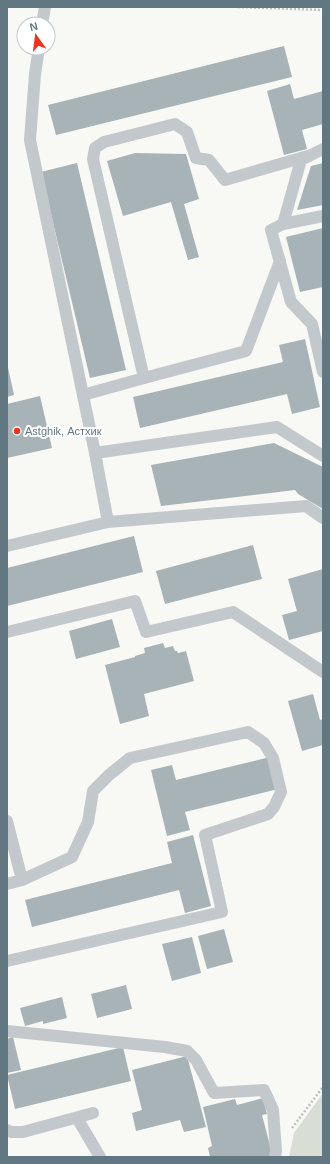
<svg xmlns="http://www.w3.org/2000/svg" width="330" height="1164" font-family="Arial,sans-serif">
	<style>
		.green { fill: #d8ded4 }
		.building { fill: #a7b3b7 }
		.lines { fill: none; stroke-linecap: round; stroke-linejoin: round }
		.path { stroke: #bcc0c2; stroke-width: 2.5; stroke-dasharray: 2 2; stroke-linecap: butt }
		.service { stroke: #c2c8cb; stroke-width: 12 }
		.poi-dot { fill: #ef321e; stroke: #fff; stroke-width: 1.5 }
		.labels { text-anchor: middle; stroke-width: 4; stroke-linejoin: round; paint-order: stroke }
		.poi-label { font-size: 11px; fill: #617882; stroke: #fff; text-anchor: start }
	</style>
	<rect width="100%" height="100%" fill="#f8f8f5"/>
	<!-- green -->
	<polygon class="green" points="323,1093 323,1157 289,1157 294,1133"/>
	<!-- building -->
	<g class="building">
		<polygon points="284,46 292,77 56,135 48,105"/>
		<polygon points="290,84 294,99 323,91 323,124 302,130 307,149 284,155 267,91"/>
		<polygon points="135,153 186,154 199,199 184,204 199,257 188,260 171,202 123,216 107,161"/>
		<polygon points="77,163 126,370 90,378 41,172"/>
		<polygon points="323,163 323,205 297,210 311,166"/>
		<polygon points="323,228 323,287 300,292 286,237"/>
		<polygon points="305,339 320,407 292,414 287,394 140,428 133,397 283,362 279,345"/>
		<polygon points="7,363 14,395 7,397"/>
		<polygon points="40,396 52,448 7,458 7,404"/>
		<polygon points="274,443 323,467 323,509 298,494 295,490 161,506 151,465"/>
		<polygon points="134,536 143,572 7,606 7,568"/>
		<polygon points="253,545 262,579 165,604 156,571"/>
		<polygon points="323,569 323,631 289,640 282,615 297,611 288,579"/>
		<polygon points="112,619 120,647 76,659 69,631"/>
		<polygon points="163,643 165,648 173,646 175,651 177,651 178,653 186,651 194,681 144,694 149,716 120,724 105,665 135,657 135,656 145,653 144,648"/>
		<polygon points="313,694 320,720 323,719 323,745 302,751 288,701"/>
		<polygon points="270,757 278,789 185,812 190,830 167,836 151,770 172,765 176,780"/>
		<polygon points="193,835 211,906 185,913 179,890 32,927 25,900 172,863 167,842"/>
		<polygon points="224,929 233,962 207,969 198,936"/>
		<polygon points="192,937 201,973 172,981 162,944"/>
		<polygon points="126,985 132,1009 97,1018 91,994"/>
		<polygon points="62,997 67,1018 43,1024 43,1021 25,1026 20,1008"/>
		<polygon points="13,1037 21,1070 7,1073 7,1039"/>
		<polygon points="123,1047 131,1081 15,1109 7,1075"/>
		<polygon points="187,1056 206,1127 184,1132 180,1120 136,1131 132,1113 142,1110 132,1070"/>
		<polygon points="263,1098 267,1114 262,1115 273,1157 210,1157 208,1148 212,1146 203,1107 235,1099 237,1105"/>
	</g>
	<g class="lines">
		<!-- path -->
		<g class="path">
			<polyline points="238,7 323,10"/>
			<polyline points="292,1128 323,1087"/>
		</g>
		<!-- service -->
		<g class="service">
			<polyline points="42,24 45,7"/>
			<polyline points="39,48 35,74 30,140 95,453"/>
			<polyline points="323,216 283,224 271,230 291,302 312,324 323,372"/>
			<polyline points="283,224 301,160 323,149"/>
			<polyline points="144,378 246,351 280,261"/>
			<polyline points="83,395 144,378 93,159 95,148 104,142 175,124 187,132 196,158 209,160 225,180 308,156"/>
			<polyline points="108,522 306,506 323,518"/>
			<polyline points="7,546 108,522 95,453 277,427 323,456"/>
			<polyline points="7,632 135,601 146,632 233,612 323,672"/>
			<polyline points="7,821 22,880 7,884"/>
			<polyline points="7,961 222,912 205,835 268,814 274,807 281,792 273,758 264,743 248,732 130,758 109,775 93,791 88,822 72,857 22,880"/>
			<polyline points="7,1031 165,1047 187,1051 196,1060 214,1093 264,1090 273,1110 276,1151 275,1157"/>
			<polyline points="77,1118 100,1157"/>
			<polyline points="7,1130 11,1132 23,1132 93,1113"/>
		</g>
	</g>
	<!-- markers -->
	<circle class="poi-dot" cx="17" cy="431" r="4"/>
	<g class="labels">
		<!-- poi labels -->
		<g class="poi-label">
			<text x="25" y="435">Astghik, Астхик</text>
		</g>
	</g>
	<!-- border -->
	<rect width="330" height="1164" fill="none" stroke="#617882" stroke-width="16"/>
	<!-- north arrow -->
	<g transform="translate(36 36) rotate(346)"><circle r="19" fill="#ffffff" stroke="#c0c9cd"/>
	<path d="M0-3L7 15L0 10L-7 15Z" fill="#ef321e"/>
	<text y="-6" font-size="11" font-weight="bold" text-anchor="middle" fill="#617882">N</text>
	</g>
</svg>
